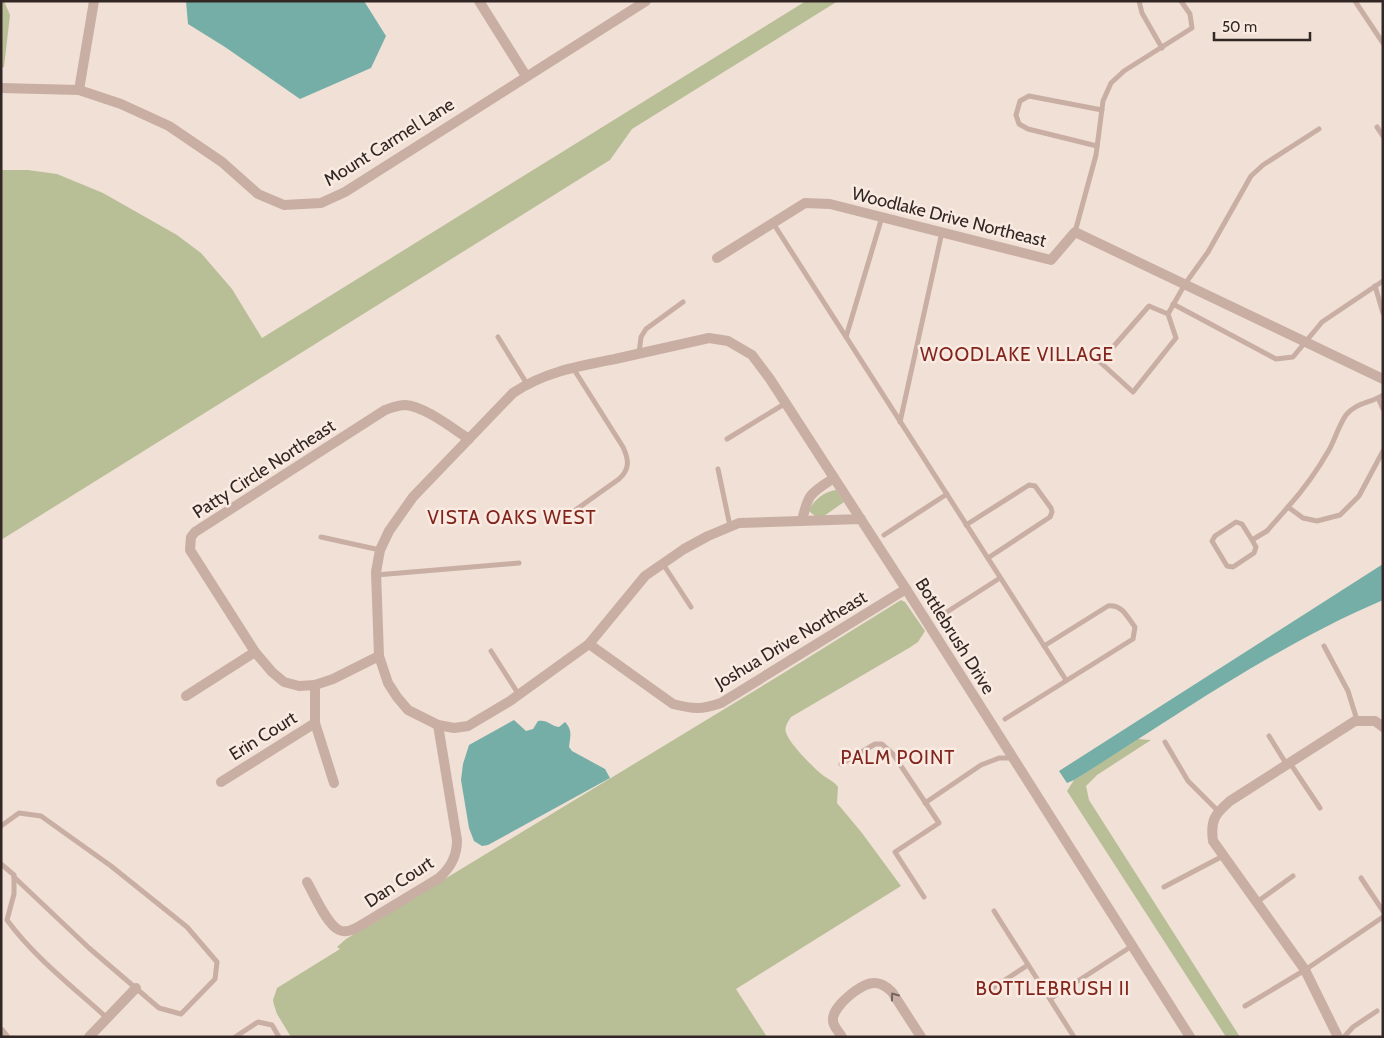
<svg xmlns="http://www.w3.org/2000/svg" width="1384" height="1038" font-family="Cabin,sans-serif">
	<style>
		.green { fill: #b8bf97 }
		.water { fill: #75aea7 }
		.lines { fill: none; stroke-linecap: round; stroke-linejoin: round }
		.lane { stroke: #c9aea3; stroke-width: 5 }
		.street { stroke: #c9aea3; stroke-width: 10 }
		.oneway { stroke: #76645e }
		.labels { text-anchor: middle; stroke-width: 5; stroke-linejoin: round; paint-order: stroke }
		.street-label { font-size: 18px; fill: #332725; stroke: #f9ebe2 }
		.neighbourhood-label { font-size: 19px; letter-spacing: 1px; fill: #83251d; stroke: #f9ebe2 }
	</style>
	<rect width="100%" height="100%" fill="#f1e0d6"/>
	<!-- green -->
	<g class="green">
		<polygon points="1,1 4,1 10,15 4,67 1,68"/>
		<polygon points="806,1 838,1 632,129 610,160 1,540 1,170 28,170 57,174 103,193 177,235 201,253 232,289 262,338"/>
		<path d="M836,490L844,502L824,516H815L809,511C812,501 825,491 836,490Z"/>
		<path d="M901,600L905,602L925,631L918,642L909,648L791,717C788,722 784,727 786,732C788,742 811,765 819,772C825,778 833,780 838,787L837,803L862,833L901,886L736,989L767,1037H291L277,1014L274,1005L273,1000L277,988L340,949L337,947L346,939L777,677Z"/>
		<polygon points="1138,739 1151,740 1097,775 1086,786 1089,800 1240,1037 1226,1037 1067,791 1074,780"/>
	</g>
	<!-- water -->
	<g class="water">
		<polygon points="186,1 364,1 386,36 371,68 300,99 225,47 188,24"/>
		<path d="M1383,564V600C1278,645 1183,711 1087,772L1074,780L1067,783L1059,771Z"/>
		<path d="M514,720L526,731L533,729L538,721C547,719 551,726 559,727L565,722C573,730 570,737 569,747L572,751L605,769L610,778L488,845L482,846L474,841L469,828L461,780L463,764L469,745Z"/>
	</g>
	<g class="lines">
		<!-- lane -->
		<g class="lane">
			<polyline points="1139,1 1142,13 1162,48"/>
			<polyline points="1355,1 1383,43"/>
			<polyline points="1377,127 1383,136"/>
			<polyline points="1097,146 1028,129 1019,124 1016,115 1020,101 1029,96 1102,110"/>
			<polyline points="773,223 1066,680"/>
			<polyline points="1075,232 1096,155 1103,101 1111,83 1124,71 1192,28 1190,14 1181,1"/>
			<polyline points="1375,286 1383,313"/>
			<polyline points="1173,304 1276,359 1293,357 1322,322 1383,281"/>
			<polyline points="1168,314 1176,338 1133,392 1100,362 1149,306 1168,314 1185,284 1208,252 1251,176 1263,165 1319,129"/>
			<polyline points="498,337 527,384"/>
			<polyline points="846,337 882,217"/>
			<polyline points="639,353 641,337 646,329 683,302"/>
			<path d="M573,368L623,447C629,460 630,469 619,479L574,511"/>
			<path d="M1383,395C1371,403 1355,403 1346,415C1339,425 1335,439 1329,450C1317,471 1304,489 1288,507L1303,518L1317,521L1340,515L1359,496L1383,451"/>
			<polyline points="1378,398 1383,409"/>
			<polyline points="900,422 942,232"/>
			<polyline points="727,439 786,403"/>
			<polyline points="718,469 730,526"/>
			<polyline points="966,525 1029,485 1035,486 1051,508 1052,512 1050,517 988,558"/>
			<polyline points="884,535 947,494"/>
			<polyline points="321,537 380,550"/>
			<polyline points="1252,540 1256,547 1254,553 1233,567 1227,566 1212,541 1215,536 1236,522 1242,524 1252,540 1267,531 1288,507"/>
			<polyline points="663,564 691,607"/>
			<polyline points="376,575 519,563"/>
			<polyline points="939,617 1000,578"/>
			<polyline points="1324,646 1348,691 1357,720"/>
			<polyline points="491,651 519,695"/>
			<path d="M1005,719L1133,639L1135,627C1127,617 1122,604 1108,606L1044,646"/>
			<polyline points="1269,736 1287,765"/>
			<polyline points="1165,742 1188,781 1218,811"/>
			<polyline points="1290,763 1320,808"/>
			<polyline points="841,764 875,744 882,744 893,754 939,823 895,852 924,897"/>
			<polyline points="925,803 981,765 999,758 1012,758"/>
			<polyline points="1,826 19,813 41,816 111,866 187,927 217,962 215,979 181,1014 159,1008 89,948 14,877"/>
			<path d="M1,864L14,875V894L7,920C34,957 73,987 107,1018"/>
			<polyline points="1361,878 1383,911"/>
			<polyline points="1164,887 1223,856"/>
			<polyline points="1257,902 1293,876"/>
			<polyline points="994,911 1074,1037"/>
			<polyline points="988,991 1028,965"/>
			<polyline points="1050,999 1132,946"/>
			<polyline points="1245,1006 1305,970 1383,917"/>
			<polyline points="235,1037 258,1022 272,1025 279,1037"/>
			<polyline points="1344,1037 1353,1027 1377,1011"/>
		</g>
		<!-- street -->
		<g class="street">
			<polyline points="479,1 526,76"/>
			<polyline points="1,88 79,90 121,104 169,126 222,162 258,194 284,205 321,203 345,192 646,1"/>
			<polyline points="79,90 94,1"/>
			<polyline points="717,258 805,203 830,204 1051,260 1075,232 1383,379"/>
			<path d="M861,519L739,523L708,536L684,549L645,576L589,644L510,701L468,726L454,728L438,725L408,710L397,697L388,683L379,656L376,572L380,550L389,531L413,497L513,393C544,372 579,366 615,359C646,352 677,345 709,338L728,341L752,355L770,379L906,589L1190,1037"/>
			<path d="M802,521C808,493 811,493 834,478"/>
			<path d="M589,644L673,704C693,709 701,710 721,703L906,589"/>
			<path d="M379,656L333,679L315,685L299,686L284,682L272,672L255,652L190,550L191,537L195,532L385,410C391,408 398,405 405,405C424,406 452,428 469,439"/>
			<polyline points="186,696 255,652"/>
			<polyline points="315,723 334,783"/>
			<polyline points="221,782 315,723 315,685"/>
			<path d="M307,882C314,894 327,925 339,930C346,933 352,930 358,927L439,878C451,867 457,856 457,840L438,725"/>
			<polyline points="1,1032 5,1037"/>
			<polyline points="89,1037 136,988"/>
			<path d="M842,1037C839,1032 832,1025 833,1019C833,1006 862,982 875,983C881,983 888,988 892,992L921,1037"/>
			<path d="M1338,1037L1305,970L1213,841C1210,820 1215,814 1230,801L1355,721H1375L1383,727"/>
		</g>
	</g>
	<!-- one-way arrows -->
	<defs><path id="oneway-chevron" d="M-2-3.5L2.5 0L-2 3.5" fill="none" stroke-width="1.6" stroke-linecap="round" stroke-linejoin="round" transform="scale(1.25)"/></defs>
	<use class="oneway" href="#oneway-chevron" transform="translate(894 996) rotate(-126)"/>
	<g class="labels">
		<!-- street labels -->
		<g class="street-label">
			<text transform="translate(389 142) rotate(-32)" y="6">Mount Carmel Lane</text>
			<text transform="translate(949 217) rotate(14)" y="6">Woodlake Drive Northeast</text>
			<text transform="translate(264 469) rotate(-33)" y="6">Patty Circle Northeast</text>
			<text transform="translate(955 636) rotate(58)" y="6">Bottlebrush Drive</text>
			<text transform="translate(791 640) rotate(-31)" y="6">Joshua Drive Northeast</text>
			<text transform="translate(263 736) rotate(-32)" y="6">Erin Court</text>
			<text transform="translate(399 882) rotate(-33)" y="6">Dan Court</text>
		</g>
		<!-- neighbourhood labels -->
		<g class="neighbourhood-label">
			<text x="1017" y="361">WOODLAKE VILLAGE</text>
			<text x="512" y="524">VISTA OAKS WEST</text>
			<text x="898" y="764">PALM POINT</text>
			<text x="1053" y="995">BOTTLEBRUSH II</text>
		</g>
	</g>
	<!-- border -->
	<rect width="1384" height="1038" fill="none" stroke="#332725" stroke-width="5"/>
	<!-- scale -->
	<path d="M1214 32v8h96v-8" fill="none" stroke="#332725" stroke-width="2.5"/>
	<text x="1222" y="32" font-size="15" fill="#332725" stroke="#f9ebe2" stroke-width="4" paint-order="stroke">50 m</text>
</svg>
